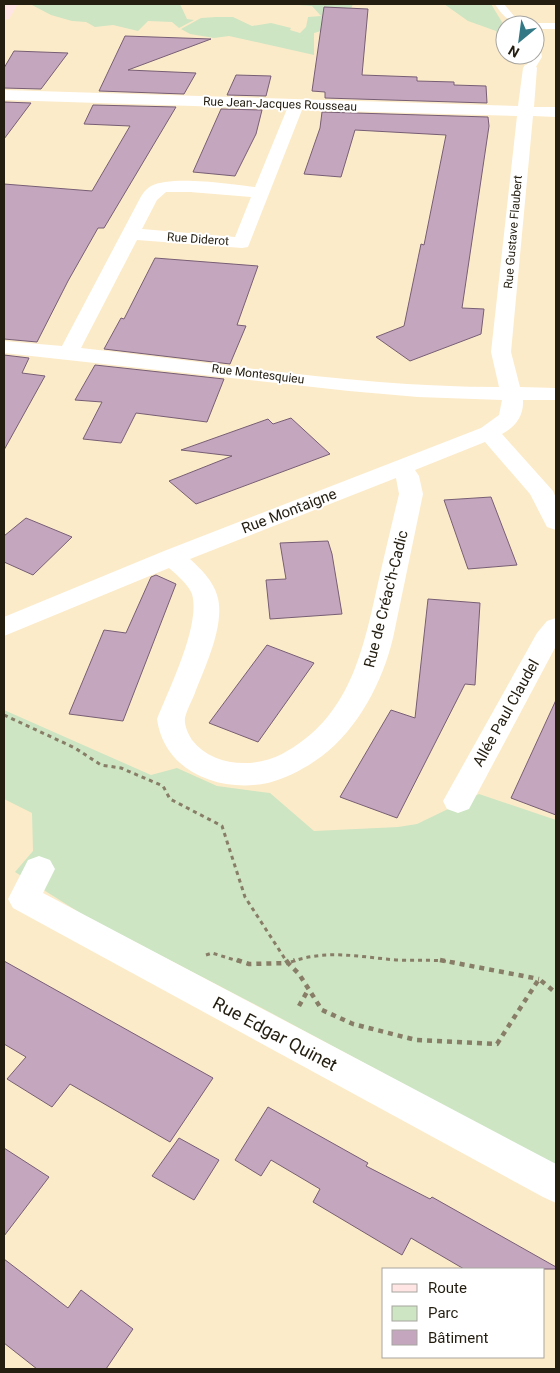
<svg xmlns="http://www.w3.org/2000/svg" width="560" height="1373" font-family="Roboto,sans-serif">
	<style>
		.green { fill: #cde5c3 }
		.building { fill: #c4a7bf; stroke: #785e74 }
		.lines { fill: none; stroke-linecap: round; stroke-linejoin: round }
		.path-far1 { stroke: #887d66; stroke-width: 3; stroke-dasharray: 4 4; stroke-linecap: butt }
		.path { stroke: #887d66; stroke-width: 4.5; stroke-dasharray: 5 5; stroke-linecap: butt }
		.lane { fill: #fff; fill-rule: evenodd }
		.street { fill: #fff; fill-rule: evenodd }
		.secondary { fill: #ffe5e3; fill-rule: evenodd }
		.labels { text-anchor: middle; stroke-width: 4; stroke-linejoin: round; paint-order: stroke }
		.far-street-label { font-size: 12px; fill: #241e11; stroke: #fff }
		.street-label { font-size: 15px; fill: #241e11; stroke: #fff }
		.near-street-label { font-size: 18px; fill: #241e11; stroke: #fff }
	</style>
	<rect width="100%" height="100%" fill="#fcebc9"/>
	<!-- green -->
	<g class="green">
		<polygon points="30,4 180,4 187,19 194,20 179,28 172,22 148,21 138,31 113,25 95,27 86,22 72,21 51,15"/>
		<polygon points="284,4 353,4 348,17 325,30 314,33 314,55 229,36 214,38 190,34 181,29 201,18 216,17 233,17 252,26 271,23 291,28 290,30 300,33 306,27 308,17 321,16 312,6"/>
		<polygon points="444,4 491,4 505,27 505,47 502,46 496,31 468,21"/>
		<polygon points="4,710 151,775 177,768 217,786 270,793 314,831 398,827 417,824 479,794 556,820 556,1166 260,1007 85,916 15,872 33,851 32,813 4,799"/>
	</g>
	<!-- building -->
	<g class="building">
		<polygon points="324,7 368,9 362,75 417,77 417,81 454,82 454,85 486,86 487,103 325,98 325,92 312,91"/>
		<polygon points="125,36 211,39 128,70 196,73 184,94 99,91"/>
		<polygon points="14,51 68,53 41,89 4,88 4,68"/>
		<polygon points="236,75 271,76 266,96 227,95"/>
		<polygon points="4,102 31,103 4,139"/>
		<polygon points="93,105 176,107 104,228 98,228 68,281 37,342 4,339 4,184 92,191 130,126 84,124"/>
		<polygon points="221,109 262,110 256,134 235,176 193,172"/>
		<polygon points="322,112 488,117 489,126 462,308 484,309 481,334 410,361 376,337 404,326 421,244 424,245 446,135 355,130 341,177 304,174 320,128"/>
		<polygon points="155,258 258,266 237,325 246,326 230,364 104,349 121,318 124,319"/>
		<polygon points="4,355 29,358 22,373 45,376 4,450"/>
		<polygon points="95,365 224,379 207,422 136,413 121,443 83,439 102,402 75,400"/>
		<polygon points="291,418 330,454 196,504 169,481 232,456 181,450 268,419 273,424"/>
		<polygon points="491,497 517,565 468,569 444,500"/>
		<polygon points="26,518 72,537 33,575 4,562 4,536"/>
		<polygon points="328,541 332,554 342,614 270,619 266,580 286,579 280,543"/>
		<polygon points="156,575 176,584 123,721 69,714 104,630 126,633 151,577"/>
		<polygon points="428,599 480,603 475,685 465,684 397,818 340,797 391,710 415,718"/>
		<polygon points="267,645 314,663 258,742 209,723"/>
		<polygon points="556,700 556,815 511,798"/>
		<polygon points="4,961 213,1078 170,1142 70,1084 52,1107 7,1079 26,1057 4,1044"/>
		<polygon points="268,1107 368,1163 366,1166 430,1199 432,1197 556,1267 556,1269 464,1269 411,1238 402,1255 313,1202 320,1189 271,1160 261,1176 235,1160"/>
		<polygon points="179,1138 219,1160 194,1200 152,1176"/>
		<polygon points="4,1148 49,1177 4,1236"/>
		<polygon points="4,1259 68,1308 81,1290 133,1329 106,1369 37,1369 4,1343"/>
	</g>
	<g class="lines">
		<!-- path-far1 -->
		<g class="path-far1">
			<polyline points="4,715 75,748 101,765 121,768 163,786 170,799 222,826 245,897 287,962"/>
			<polyline points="206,955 212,953 241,962"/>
			<path d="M291,962C326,949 361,957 396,960C415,961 433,959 451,962"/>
		</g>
		<!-- path -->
		<g class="path">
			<polyline points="237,960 249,964 288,963 299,974 322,1010 353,1024 416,1040 497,1044 539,979 556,993"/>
			<polyline points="286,960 288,963 295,960"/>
			<polyline points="440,960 539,979"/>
			<polyline points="299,1006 308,990"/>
		</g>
		<!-- lane -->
		<g class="lane">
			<path d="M495,4H504L514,16L529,25C512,25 503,17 495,4Z"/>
			<polygon points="535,23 556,23 556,29 535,29 535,25 531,25"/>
			<polygon points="535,42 540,45 542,57 534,70 530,71 525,68 532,55 535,55"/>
		</g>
		<!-- street -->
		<g class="street">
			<path d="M530,64L535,65L537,68L534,107H556V117L533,116L511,352L520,387L556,388V400H523C524,416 515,427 502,434L553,491L556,498V530L547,527L530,494L485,442L415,470L419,476L423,494L393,638C383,681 358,729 322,756C306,768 287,778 268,783C220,793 164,772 157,719C169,689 201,625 192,594C188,584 177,575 169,568L4,636V617L164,551L481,428L499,415L502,400L418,397L349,391L4,353V341L62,346L137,204C140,198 144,190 151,186C171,175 231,184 255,187L287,109L4,100V90L518,106L523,68L525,65ZM302,110L517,116L491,352L499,387C359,387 220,363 81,348L137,240L242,248L248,247ZM166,192H190L251,197L235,237L142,229L157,200ZM396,478L399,494C392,523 385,553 378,583C363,651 350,718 282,754C253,769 212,766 192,740C188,734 184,725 185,718C187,709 193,699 196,690C206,665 226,622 217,595C213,581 201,569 190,559Z"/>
			<polygon points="556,618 556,646 469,809 458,813 447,809 443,801 537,633 547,621"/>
			<polygon points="39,856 50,860 55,869 43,893 556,1164 556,1203 543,1197 13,908 8,899 28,860"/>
		</g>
		<!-- secondary -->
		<polygon class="secondary" points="4,4 18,4 9,19 4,20"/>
	</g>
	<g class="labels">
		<!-- far-street labels -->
		<g class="far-street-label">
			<text transform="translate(280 104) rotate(2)" y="4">Rue Jean-Jacques Rousseau</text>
			<text transform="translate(513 232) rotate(-85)" y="4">Rue Gustave Flaubert</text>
			<text transform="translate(198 239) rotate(4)" y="4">Rue Diderot</text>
			<text transform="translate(258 374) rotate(7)" y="4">Rue Montesquieu</text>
		</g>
		<!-- street labels -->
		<g class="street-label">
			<text transform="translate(289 511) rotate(-21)" y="5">Rue Montaigne</text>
			<text transform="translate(386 599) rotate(-76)" y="5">Rue de Créac'h-Cadic</text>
			<text transform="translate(506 713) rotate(-61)" y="5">Allée Paul Claudel</text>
		</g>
		<!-- near-street labels -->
		<g class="near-street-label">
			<text transform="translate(275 1034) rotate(28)" y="6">Rue Edgar Quinet</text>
		</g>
	</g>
	<!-- border -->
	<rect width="560" height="1373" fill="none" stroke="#241e11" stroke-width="10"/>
	<!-- legend -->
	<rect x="382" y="1268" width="162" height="90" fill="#ffffff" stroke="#a7a5a0"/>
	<rect x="392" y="1284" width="25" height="8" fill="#ffe5e3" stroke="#a7a5a0"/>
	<text x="428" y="1293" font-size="15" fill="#241e11">Route</text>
	<rect x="392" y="1306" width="25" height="15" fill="#cde5c3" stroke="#a7a5a0"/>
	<text x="428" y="1318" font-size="15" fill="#241e11">Parc</text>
	<rect x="392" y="1330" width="25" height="15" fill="#c4a7bf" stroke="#a7a5a0"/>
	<text x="428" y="1343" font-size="15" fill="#241e11">Bâtiment</text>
	<!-- north arrow -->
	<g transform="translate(520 40) rotate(209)"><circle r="24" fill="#ffffff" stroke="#a7a5a0"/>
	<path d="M0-4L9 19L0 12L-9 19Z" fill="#327885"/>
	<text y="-8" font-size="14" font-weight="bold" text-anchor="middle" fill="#241e11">N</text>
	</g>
</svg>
